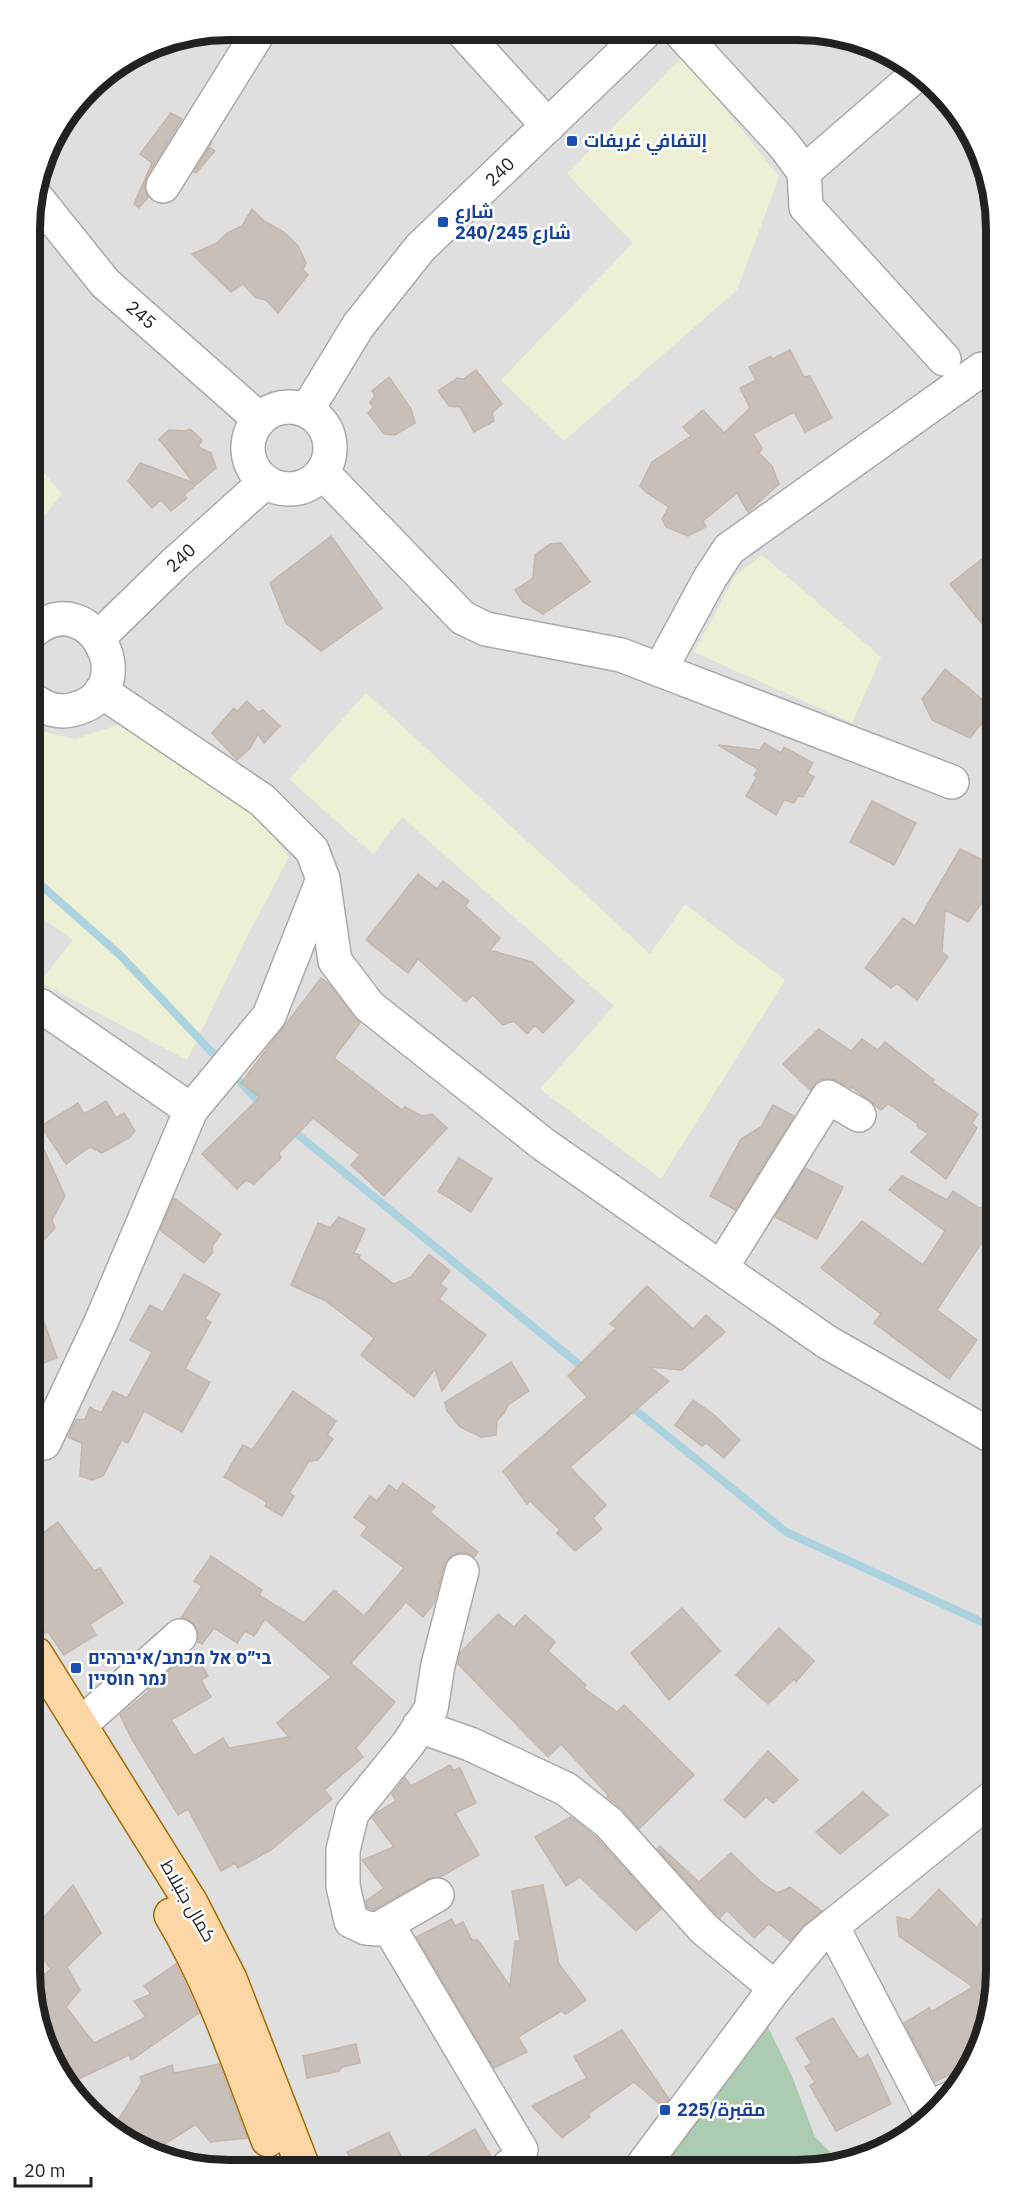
<svg xmlns="http://www.w3.org/2000/svg" width="1027" height="2201" font-family="'IBM Plex Sans',Cairo,Heebo,sans-serif">
	<style>
		.residential { fill: #e0dfdf }
		.farmland { fill: #eef0d5 }
		.cemetery { fill: #aacbaf }
		.lines { fill: none; stroke-linecap: round; stroke-linejoin: round }
		.stream { stroke: #aad3df; stroke-width: 8 }
		.building { fill: #c7bfb8; stroke: #c4b6ab; stroke-width: 1.5 }
		.minor-casing { stroke: #a9a9a9; stroke-width: 36 }
		.major-casing { stroke: #a06b00; stroke-width: 36 }
		.minor { stroke: #fff; stroke-width: 33 }
		.major { stroke: #fcd6a4; stroke-width: 33 }
		.transit-dot { fill: #1a4fb4; stroke: #fff; stroke-width: 2 }
		.labels { text-anchor: middle; stroke-width: 5; stroke-linejoin: round; paint-order: stroke }
		.transit-label { font-size: 18px; font-weight: bold; fill: #164399; stroke: #fff; text-anchor: start }
		.street-label { font-size: 18px; fill: #222; stroke: #fff }
		.rim { fill: none; stroke: #222; stroke-width: 8 }
	</style>
	<rect width="100%" height="100%" fill="#f2efe9"/>
	<!-- residential -->
	<polygon class="residential" points="230,30 836,34 929,80 970,130 990,178 997,1985 982,2047 948,2103 908,2138 849,2164 191,2167 98,2121 63,2082 37,2023 30,216 51,141 98,80 154,45"/>
	<!-- farmland -->
	<g class="farmland">
		<polygon points="683,56 779,177 737,290 564,441 501,380 633,243 567,174"/>
		<polygon points="31,457 62,494 32,530"/>
		<polygon points="762,555 881,657 852,723 694,652 735,576"/>
		<polygon points="366,693 650,954 685,904 785,980 661,1179 540,1089 614,1006 402,817 373,854 289,779"/>
		<polygon points="121,724 237,788 289,857 250,931 187,1060 40,982 73,940 33,911 32,729 75,739"/>
	</g>
	<!-- cemetery -->
	<polygon class="cemetery" points="767,2025 792,2076 815,2137 832,2154 835,2164 664,2165"/>
	<g class="lines">
		<!-- stream -->
		<g class="stream">
			<polyline points="33,878 120,955 222,1063"/>
			<polyline points="232,1073 263,1106"/>
			<polyline points="291,1129 586,1370"/>
			<polyline points="628,1404 786,1532 995,1628"/>
		</g>
	</g>
	<!-- building -->
	<g class="building">
		<polygon points="171,113 182,119 147,176 144,186 148,197 139,208 134,204 152,163 140,154"/>
		<polygon points="212,142 209,147 215,151 196,173 194,172"/>
		<polygon points="252,209 264,221 284,232 298,246 306,263 303,269 308,275 278,313 266,300 256,298 243,284 231,292 192,254 217,243 227,233 242,226"/>
		<polygon points="790,350 804,377 810,376 832,418 805,432 794,412 753,434 762,448 759,453 772,466 779,484 748,512 737,493 703,521 706,527 688,536 666,527 662,519 669,507 647,493 640,486 652,462 691,436 683,427 703,410 724,433 750,408 740,388 756,380 749,367 771,356 772,359"/>
		<polygon points="476,370 502,404 492,413 494,421 474,432 460,407 449,406 438,391 457,378 463,379"/>
		<polygon points="389,377 411,409 415,423 395,435 384,434 368,413 373,407 370,402 375,396 372,391"/>
		<polygon points="190,429 202,440 198,447 211,453 216,468 184,495 187,498 171,511 161,500 152,508 128,481 140,463 194,483 159,439 169,430 185,431"/>
		<polygon points="331,536 382,608 321,651 286,623 270,583"/>
		<polygon points="561,543 590,582 543,614 523,602 515,590 533,578 535,555 550,544"/>
		<polygon points="991,552 992,581 992,636 950,584"/>
		<polygon points="945,669 992,707 992,710 970,738 932,720 922,699"/>
		<polygon points="247,701 258,712 263,710 280,726 264,743 258,734 250,748 237,760 212,733 234,708 237,711"/>
		<polygon points="764,743 781,753 784,747 813,763 807,773 814,777 803,797 798,796 794,803 784,800 776,815 746,796 757,777 754,775 758,769 718,745 760,750"/>
		<polygon points="872,801 916,823 894,865 850,842"/>
		<polygon points="960,849 993,865 993,887 968,922 945,910 942,952 948,957 917,1000 897,984 891,988 865,968 903,918 915,926"/>
		<polygon points="418,874 437,889 443,881 469,901 465,906 500,938 490,950 532,962 574,1001 543,1033 535,1025 527,1034 514,1021 503,1025 473,995 466,1002 418,959 408,973 366,940"/>
		<polygon points="321,978 328,983 360,1023 334,1058 402,1110 405,1107 422,1116 432,1114 447,1128 384,1196 351,1165 360,1155 313,1118 279,1153 281,1158 254,1184 246,1180 237,1189 202,1154 260,1097 241,1083"/>
		<polygon points="819,1029 851,1051 862,1039 878,1050 885,1042 934,1080 932,1082 978,1114 972,1123 977,1128 946,1179 911,1152 928,1134 917,1126 918,1124 888,1104 881,1110 852,1087 851,1088 837,1081 828,1078 820,1080 810,1090 783,1064"/>
		<polygon points="106,1101 116,1118 124,1113 135,1131 129,1138 102,1153 90,1147 66,1164 41,1126 78,1103 84,1114"/>
		<polygon points="773,1105 794,1116 735,1210 710,1196 741,1139 761,1127"/>
		<polygon points="34,1128 65,1196 52,1220 55,1228 39,1245 34,1255"/>
		<polygon points="459,1158 492,1179 471,1212 438,1191"/>
		<polygon points="805,1168 843,1187 817,1239 775,1217"/>
		<polygon points="902,1176 947,1200 953,1191 979,1208 994,1206 994,1224 937,1310 977,1340 949,1379 874,1323 881,1314 821,1268 862,1221 923,1265 945,1231 889,1190"/>
		<polygon points="174,1198 221,1234 212,1246 213,1252 204,1263 160,1230"/>
		<polygon points="339,1217 365,1229 354,1253 360,1255 359,1258 394,1284 411,1277 429,1254 450,1271 440,1284 447,1289 439,1299 486,1335 442,1391 435,1369 414,1397 361,1355 374,1338 326,1301 291,1285 318,1223 330,1228"/>
		<polygon points="184,1274 220,1294 205,1319 211,1322 185,1369 210,1382 182,1432 144,1411 128,1443 122,1440 103,1476 92,1480 80,1476 82,1443 68,1437 76,1420 85,1419 90,1407 101,1413 113,1391 127,1398 152,1352 130,1340 150,1305 163,1312"/>
		<polygon points="647,1286 693,1329 706,1315 725,1332 682,1370 650,1367 669,1381 570,1467 606,1505 593,1518 602,1529 575,1551 557,1533 560,1530 530,1501 527,1504 503,1471 587,1397 568,1376 616,1328 610,1324"/>
		<polygon points="37,1302 57,1358 35,1366 34,1303"/>
		<polygon points="511,1362 529,1391 509,1404 504,1413 497,1421 496,1435 481,1437 460,1427 447,1411 445,1402"/>
		<polygon points="293,1391 336,1421 327,1435 333,1439 318,1460 309,1461 289,1493 294,1496 282,1516 265,1506 267,1502 224,1477 243,1445 252,1450"/>
		<polygon points="693,1400 713,1414 740,1440 724,1458 706,1443 702,1446 675,1425"/>
		<polygon points="403,1483 435,1507 430,1512 478,1552 474,1557 466,1553 458,1553 449,1558 444,1566 434,1603 423,1617 406,1602 351,1663 395,1702 356,1748 363,1757 324,1790 332,1799 271,1850 238,1868 235,1863 221,1871 188,1809 178,1815 130,1736 120,1715 149,1691 148,1689 180,1661 195,1653 208,1676 201,1680 211,1697 171,1720 194,1756 223,1738 229,1748 289,1737 277,1723 331,1677 265,1619 254,1636 245,1631 237,1643 214,1628 202,1644 198,1642 198,1633 194,1624 186,1618 181,1618 202,1586 194,1581 211,1556 262,1590 259,1595 304,1623 334,1590 364,1616 404,1568 361,1535 367,1527 354,1517 370,1496 377,1501 389,1485 397,1491"/>
		<polygon points="58,1522 94,1571 100,1568 123,1603 90,1624 96,1635 64,1655 48,1632 45,1633 35,1617 35,1539"/>
		<polygon points="682,1608 720,1651 669,1700 631,1653"/>
		<polygon points="498,1614 514,1627 525,1615 555,1642 548,1651 586,1685 584,1688 617,1712 624,1705 694,1775 639,1829 623,1810 607,1797 609,1796 561,1744 548,1757 458,1664 460,1653"/>
		<polygon points="779,1628 814,1661 796,1682 794,1679 768,1704 736,1675"/>
		<polygon points="768,1751 798,1780 773,1803 766,1797 745,1818 724,1800"/>
		<polygon points="450,1765 453,1770 460,1768 476,1803 455,1813 479,1855 440,1877 428,1879 374,1910 367,1908 366,1901 384,1888 362,1860 394,1847 372,1818 376,1813 396,1801 392,1794 405,1778 411,1786"/>
		<polygon points="863,1792 888,1815 840,1854 816,1832"/>
		<polygon points="571,1817 596,1837 661,1909 636,1931 580,1877 566,1886 535,1837"/>
		<polygon points="660,1846 699,1882 731,1853 763,1884 777,1893 790,1887 822,1911 803,1926 790,1941 769,1924 754,1938 727,1910 720,1918 717,1915 657,1849"/>
		<polygon points="73,1885 101,1933 67,1967 80,1990 66,2007 94,2043 146,2017 134,2001 151,1994 144,1986 176,1964 199,2013 131,2060 129,2055 66,2085 37,2023 37,1980 51,1969 37,1951 37,1925"/>
		<polygon points="543,1885 559,1964 586,2000 566,2014 561,2011 518,2037 527,2052 494,2068 416,1937 452,1919 455,1926 463,1922 472,1940 478,1940 510,1986 515,1941 520,1941 512,1891"/>
		<polygon points="939,1889 977,1928 996,1895 997,1985 982,2047 973,2062 935,2082 904,2023 929,2008 931,2012 973,1987 899,1936 897,1917 910,1920"/>
		<polygon points="833,2018 859,2060 868,2054 891,2104 836,2131 810,2086 815,2082 805,2067 812,2063 796,2038"/>
		<polygon points="622,2030 669,2099 663,2107 634,2082 588,2114 590,2117 562,2138 532,2106 587,2078 574,2057"/>
		<polygon points="356,2044 360,2063 342,2067 339,2071 307,2078 303,2056"/>
		<polygon points="219,2064 247,2138 210,2142 196,2124 166,2143 160,2152 123,2134 115,2125 142,2082 140,2077 172,2065 174,2073"/>
		<polygon points="475,2129 491,2157 476,2166 410,2166"/>
		<polygon points="389,2132 406,2166 354,2166 347,2152"/>
	</g>
	<g class="lines">
		<!-- minor casing -->
		<g class="minor-casing">
			<g id="minor">
				<polyline points="462,31 548,126"/>
				<polyline points="681,33 784,145 804,172 806,207 944,359"/>
				<polyline points="804,172 917,74"/>
				<polyline points="163,186 260,30"/>
				<polyline points="36,197 105,283 259,419"/>
				<circle cx="289" cy="448" r="41"/>
				<polyline points="307,410 358,326 420,248 644,33"/>
				<polyline points="322,472 463,618 486,629 621,655 952,782"/>
				<path d="M32,632C91,581 148,694 71,710C57,713 43,708 32,699"/>
				<polyline points="99,637 174,564 265,482"/>
				<polyline points="660,670 710,578 729,549 982,369"/>
				<polyline points="101,691 262,800 312,850 323,879 335,961 369,1006 543,1144 827,1342 995,1438"/>
				<polyline points="41,1006 191,1110"/>
				<polyline points="721,1268 828,1097 859,1115"/>
				<polyline points="44,1443 101,1322 191,1110 269,1016 323,879"/>
				<polyline points="80,1725 180,1636"/>
				<polyline points="419,1726 470,1744 566,1789 609,1823 704,1929 775,1988"/>
				<polyline points="437,1895 378,1929 366,1928 351,1921 343,1886 343,1850 352,1813 408,1744 431,1709 438,1665 462,1571"/>
				<polyline points="387,1924 521,2150 516,2162 509,2166"/>
				<polyline points="832,1926 928,2109 951,2098"/>
				<polyline points="643,2165 775,1988 815,1940 996,1795"/>
			</g>
		</g>
		<!-- major casing -->
		<g class="major-casing">
			<g id="major">
				<polyline points="36,1654 191,1903 230,1979 303,2167"/>
				<path d="M171,1915C213,1985 239,2064 268,2140"/>
			</g>
		</g>
		<!-- minor -->
		<use href="#minor" class="minor"/>
		<!-- major -->
		<use href="#major" class="major"/>
	</g>
	<!-- markers -->
	<g class="transit-dot">
		<rect x="566" y="135" width="12" height="12" rx="3"/>
		<rect x="437" y="216" width="12" height="12" rx="3"/>
		<rect x="70" y="1662" width="12" height="12" rx="3"/>
		<rect x="659" y="2104" width="12" height="12" rx="3"/>
	</g>
	<g class="labels">
		<!-- transit labels -->
		<g class="transit-label">
			<text x="584" y="147">إلتفافي غريفات</text>
			<text x="455" y="218">شارع<tspan x="455" dy="21">240/شارع 245</tspan></text>
			<text x="88" y="1664">בי״ס אל מכתב/איברהים<tspan x="88" dy="21">נמר חוסיין</tspan></text>
			<text x="677" y="2116">مقبرة/225</text>
		</g>
		<!-- street labels -->
		<g class="street-label">
			<text transform="translate(500 172) rotate(-44)" y="6">240</text>
			<text transform="translate(141 315) rotate(41)" y="6">245</text>
			<text transform="translate(181 558) rotate(-43)" y="6">240</text>
			<text transform="translate(188 1901) rotate(60)" y="6">كمال جنبلاط</text>
		</g>
	</g>
	<!-- crop -->
	<path d="M0 0H1027V2201H0ZM229 40H797A189 189 0 0 1 986 229V1971A189 189 0 0 1 797 2160H229A189 189 0 0 1 40 1971V229A189 189 0 0 1 229 40Z" fill="#fff" fill-rule="evenodd"/>
	<path class="rim" d="M229 40H797A189 189 0 0 1 986 229V1971A189 189 0 0 1 797 2160H229A189 189 0 0 1 40 1971V229A189 189 0 0 1 229 40Z"/>
	<!-- scale -->
	<path d="M15 2177v9h76v-9" fill="none" stroke="#222222" stroke-width="3"/>
	<text x="24" y="2177" font-size="18" fill="#222222" stroke="#ffffff" stroke-width="4.5" paint-order="stroke">20 m</text>
</svg>
